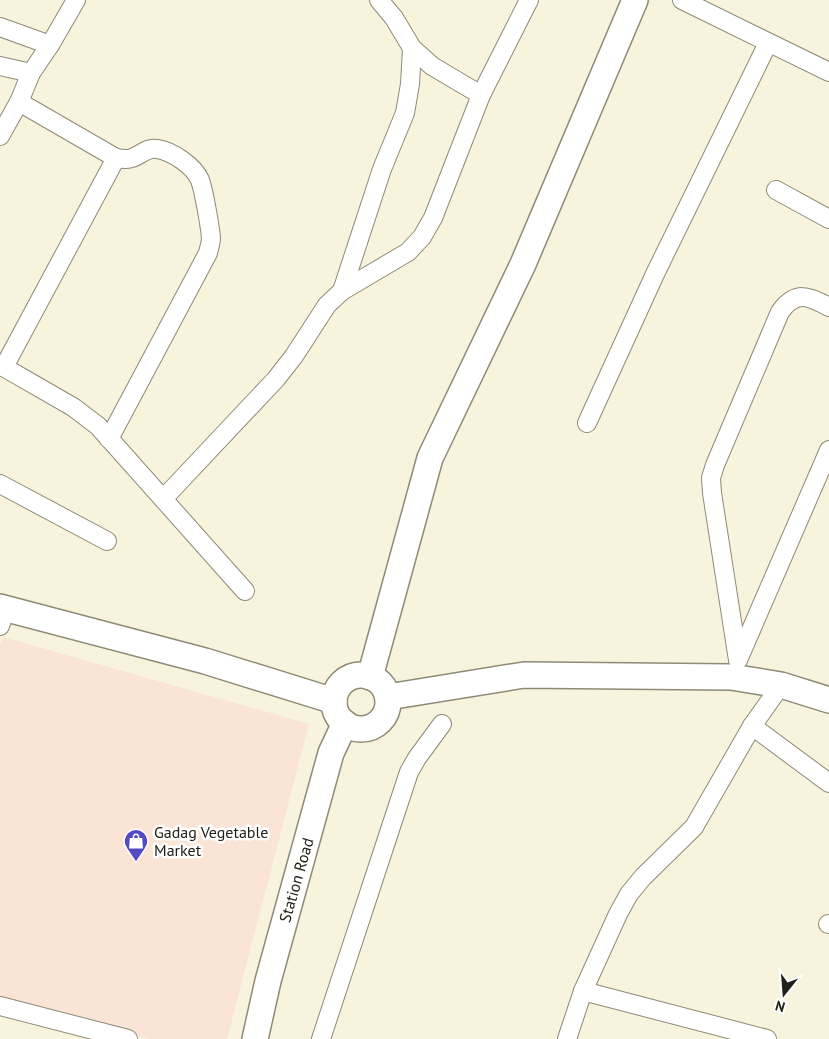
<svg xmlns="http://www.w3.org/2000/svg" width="829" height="1039" font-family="'PT Sans',sans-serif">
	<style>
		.commercial { fill: #f9e4d5 }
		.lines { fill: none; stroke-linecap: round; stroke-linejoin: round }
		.street-casing { stroke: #8e8a76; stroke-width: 20 }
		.secondary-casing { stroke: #8e8a76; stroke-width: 28 }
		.street { stroke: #fff; stroke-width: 18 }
		.secondary { stroke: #fff; stroke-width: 25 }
		.labels { text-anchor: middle; stroke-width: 5; stroke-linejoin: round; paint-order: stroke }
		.poi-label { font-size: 16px; fill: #222118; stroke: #fff; text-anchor: start }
		.street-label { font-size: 16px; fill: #222118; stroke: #fff }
	</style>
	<rect width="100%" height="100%" fill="#f7f3dc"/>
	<!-- commercial -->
	<polygon class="commercial" points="3,637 309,724 227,1039 148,1039 0,1000 0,646"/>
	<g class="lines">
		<!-- street casing -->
		<g class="street-casing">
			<g id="street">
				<polyline points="379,0 394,18 412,48 432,66 481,95"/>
				<polyline points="682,0 829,72"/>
				<polyline points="0,27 50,45"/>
				<polyline points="0,66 31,73"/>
				<path d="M19,102L116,158C122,159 127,160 132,158C141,155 147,147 157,149C172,151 194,166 200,180C204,191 210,227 211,238C211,243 209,248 208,253L109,439"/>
				<polyline points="0,136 19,102 31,73 50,45 76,0"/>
				<polyline points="776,190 829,219"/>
				<polyline points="342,291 382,169 405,113 410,84 412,48"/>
				<polyline points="0,365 73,407 98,426 245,591"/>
				<polyline points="4,367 116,158"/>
				<polyline points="587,423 655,274 768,43"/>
				<polyline points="0,484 107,541"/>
				<polyline points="163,499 276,379 294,356 327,305 342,291 408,252 422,237 433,218 481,95 529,0"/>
				<polyline points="0,626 6,608"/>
				<path d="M738,660L712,493L711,478L715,465L780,312C796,290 808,296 829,307"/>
				<polyline points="738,660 829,450"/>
				<polyline points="752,726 829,783"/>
				<polyline points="828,924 829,924"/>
				<polyline points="583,991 767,1039"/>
				<polyline points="0,1006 128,1039"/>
				<polyline points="321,1039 409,772 417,758 442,724"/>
				<polyline points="567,1039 583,991 618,914 629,894 643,877 694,827 752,726 781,685"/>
			</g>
		</g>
		<!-- secondary casing -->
		<g class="secondary-casing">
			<g id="secondary">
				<polyline points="0,607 205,661 334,701"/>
				<circle cx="361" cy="702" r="27"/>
				<polyline points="370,677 430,458 523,264 635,0"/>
				<polyline points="388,697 524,675 731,677 781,685 829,700"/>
				<polyline points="255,1039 268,981 331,753 345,723"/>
			</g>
		</g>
		<!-- street -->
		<use href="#street" class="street"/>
		<!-- secondary -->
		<use href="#secondary" class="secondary"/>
	</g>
	<!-- icons -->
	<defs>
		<g id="shop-pin" transform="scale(1.25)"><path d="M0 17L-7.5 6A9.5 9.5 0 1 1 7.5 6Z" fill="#524bc2" stroke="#fff"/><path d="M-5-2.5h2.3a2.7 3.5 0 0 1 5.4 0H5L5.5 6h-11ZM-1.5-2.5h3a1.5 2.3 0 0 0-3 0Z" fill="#fff"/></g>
	</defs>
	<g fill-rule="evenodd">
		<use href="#shop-pin" x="136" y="841"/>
	</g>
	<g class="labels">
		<!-- poi labels -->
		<g class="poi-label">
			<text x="154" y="838">Gadag Vegetable<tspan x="154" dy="18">Market</tspan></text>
		</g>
		<!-- street labels -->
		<g class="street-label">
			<text transform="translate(296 880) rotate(-74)" y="6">Station Road</text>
		</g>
	</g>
	<!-- north arrow -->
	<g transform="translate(784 994) rotate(197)" stroke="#ffffff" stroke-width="4" paint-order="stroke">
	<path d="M0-4L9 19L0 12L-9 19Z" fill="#222118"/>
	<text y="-8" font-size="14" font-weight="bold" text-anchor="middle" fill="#222118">N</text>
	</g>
</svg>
